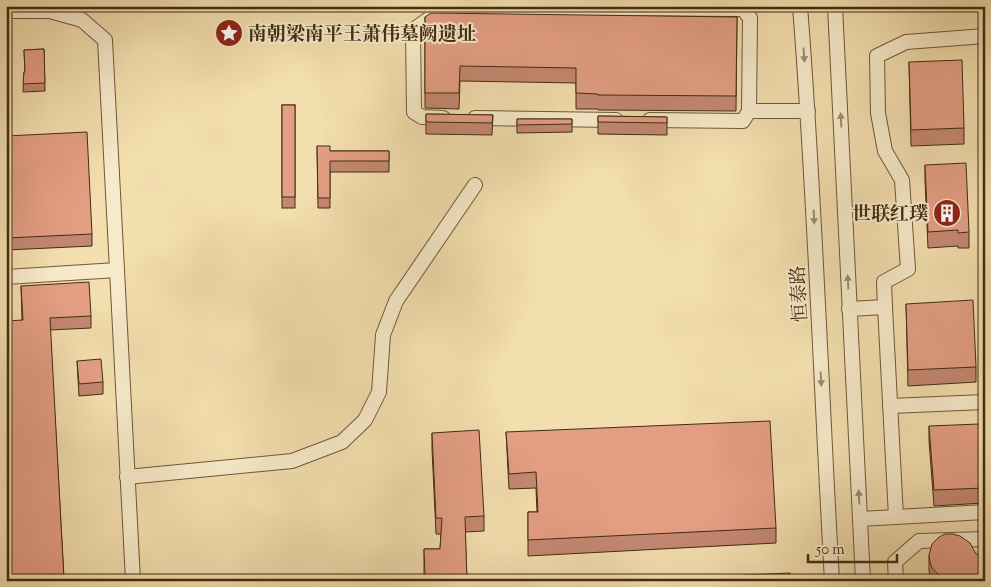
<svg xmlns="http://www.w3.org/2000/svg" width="991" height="587" font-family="'Sorts Mill Goudy','Noto Serif SC',serif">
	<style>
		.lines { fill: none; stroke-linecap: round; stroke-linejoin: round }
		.minor-casing { stroke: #6e5839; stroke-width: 16 }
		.minor { stroke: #f7eaca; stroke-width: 14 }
		.wall { fill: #c48872; stroke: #412c12 }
		.building { fill: #e49e84; stroke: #412c12 }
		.oneway { fill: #9c8b6e }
		.labels { text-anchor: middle; stroke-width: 4; stroke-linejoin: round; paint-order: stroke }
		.poi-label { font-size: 19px; font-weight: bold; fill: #412c12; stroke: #f7eaca; text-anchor: start }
		.street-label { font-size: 19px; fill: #412c12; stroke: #f7eaca }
	</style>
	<rect width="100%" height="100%" fill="#f3deae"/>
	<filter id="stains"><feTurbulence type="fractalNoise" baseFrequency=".004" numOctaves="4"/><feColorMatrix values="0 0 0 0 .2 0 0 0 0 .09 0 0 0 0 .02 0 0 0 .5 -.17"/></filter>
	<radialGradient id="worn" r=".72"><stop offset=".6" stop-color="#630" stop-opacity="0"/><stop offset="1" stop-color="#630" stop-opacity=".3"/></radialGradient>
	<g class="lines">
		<!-- minor casing -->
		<g class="minor-casing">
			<g id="minor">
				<path d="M800,6C815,197 821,389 832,581"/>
				<polyline points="835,6 863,581"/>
				<polyline points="6,11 50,11 82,20 105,40 117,270 6,277"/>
				<polyline points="443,118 422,117 414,112 413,30 446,7 743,9 750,18 749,111"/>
				<polyline points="475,118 616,120"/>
				<polyline points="650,120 743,121 749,111 808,111"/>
				<polyline points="117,270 133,581"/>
				<polyline points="885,307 896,517"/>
				<polyline points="849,309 885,307 884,282 908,269 902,180 885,151 878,113 877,56 906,42 985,36"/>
				<polyline points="890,406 985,402"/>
				<polyline points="127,477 292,461 342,442 365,420 379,392 383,335 396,301 475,185"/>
				<polyline points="860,519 985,512"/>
				<polyline points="896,581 895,562 919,541 985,539"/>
			</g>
		</g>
		<!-- minor -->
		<use href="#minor" class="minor"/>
	</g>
	<!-- wall -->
	<g class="wall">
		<polygon points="425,17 737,17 736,111 598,110 598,109 576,109 576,83 460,81 459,109 425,108"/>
		<polygon points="44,49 45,91 23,92 24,72 25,72 24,50"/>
		<polygon points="909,62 964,128 964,144 911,146"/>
		<rect x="282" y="105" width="13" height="103"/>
		<polygon points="426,114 493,115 492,135 426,134"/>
		<polygon points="598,116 667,117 667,135 598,134"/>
		<polygon points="517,119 572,119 572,132 517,133"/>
		<polygon points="6,136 92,234 92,246 6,250"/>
		<polygon points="317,146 330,151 389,151 389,172 330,172 330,208 318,208"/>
		<polygon points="925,165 969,232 969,248 958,248 958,246 928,248 925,180"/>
		<polygon points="21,286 91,316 91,328 50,330 64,579 6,581 22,320"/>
		<polygon points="906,304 976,367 976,382 908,386"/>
		<polygon points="77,361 103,382 103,394 79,396"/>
		<polygon points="929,426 984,488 984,503 934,506 929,441"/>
		<polygon points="506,432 776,528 776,543 528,556 528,512 537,512 536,488 509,489"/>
		<polygon points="432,433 484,516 484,531 465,532 467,581 424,581 424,549 440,549 441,534 436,534 432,449"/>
		<polygon points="976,554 985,581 931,581 929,570 929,555"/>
	</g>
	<!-- building -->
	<g class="building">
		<polygon points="431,13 737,17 736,96 598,95 598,94 576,93 576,68 460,66 459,93 425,93 425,17"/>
		<polygon points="44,49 45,83 23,84 24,72 25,72 24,50"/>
		<polygon points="962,60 964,128 911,130 909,62"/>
		<rect x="282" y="105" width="13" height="92"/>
		<polygon points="426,114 493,115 492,123 426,122"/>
		<polygon points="598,116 667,117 667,123 598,122"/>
		<polygon points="517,119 572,119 572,124 517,125"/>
		<polygon points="87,132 92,234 6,238 6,136"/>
		<polygon points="317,146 330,146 330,151 389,151 389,161 330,161 330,198 318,198"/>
		<polygon points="966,163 969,232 958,233 958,230 928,232 925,165"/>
		<polygon points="89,282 91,316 50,318 64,579 117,576 118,581 6,581 6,321 23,320 21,286"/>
		<polygon points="973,300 976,367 908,370 906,304"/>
		<polygon points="101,359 103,382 79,384 77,361"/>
		<polygon points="770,421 776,528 528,540 528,512 538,512 536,472 509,474 506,432"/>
		<polygon points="979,424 984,488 934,490 929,426"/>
		<polygon points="479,430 484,516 465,517 467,581 436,581 435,577 425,577 424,549 440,549 442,518 436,518 432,433"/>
		<polygon points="945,534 953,534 960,536 970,543 976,554 985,554 985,581 948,581 940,576 932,568 930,562 929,555 932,544 939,537"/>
		<polygon points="790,573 790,581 624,581"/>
	</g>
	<!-- one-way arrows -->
	<defs><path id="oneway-solid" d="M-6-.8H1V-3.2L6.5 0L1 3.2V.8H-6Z" transform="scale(1.25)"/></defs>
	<g class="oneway">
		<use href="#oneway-solid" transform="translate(804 55) rotate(86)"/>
		<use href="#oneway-solid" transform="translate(841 120) rotate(-93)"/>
		<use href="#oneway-solid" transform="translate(814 217) rotate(87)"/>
		<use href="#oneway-solid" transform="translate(848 282) rotate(-93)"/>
		<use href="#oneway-solid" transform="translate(821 379) rotate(87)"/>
		<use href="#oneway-solid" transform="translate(859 497) rotate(-93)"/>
	</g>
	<!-- icons -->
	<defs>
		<g id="sight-disc" transform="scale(1.4375)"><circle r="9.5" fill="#8f2418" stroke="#f7eaca"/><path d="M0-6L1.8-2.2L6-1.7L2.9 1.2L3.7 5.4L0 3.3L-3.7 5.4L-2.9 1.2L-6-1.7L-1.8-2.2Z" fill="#fff"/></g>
		<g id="building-disc" transform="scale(1.4375)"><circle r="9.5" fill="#8f2418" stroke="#f7eaca"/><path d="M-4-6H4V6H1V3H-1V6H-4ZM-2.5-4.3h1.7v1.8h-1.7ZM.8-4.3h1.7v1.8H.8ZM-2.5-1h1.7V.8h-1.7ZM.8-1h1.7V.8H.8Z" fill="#fff"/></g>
	</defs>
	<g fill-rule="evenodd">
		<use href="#sight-disc" x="229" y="33"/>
		<use href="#building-disc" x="947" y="213"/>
	</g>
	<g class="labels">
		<!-- poi labels -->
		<g class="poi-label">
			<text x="248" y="40">南朝梁南平王萧伟墓阙遗址</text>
			<text x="928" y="220" text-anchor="end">世联红璞</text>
		</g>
		<!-- street labels -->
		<g class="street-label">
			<text transform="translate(798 294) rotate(-93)" y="7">恒泰路</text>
		</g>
	</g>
	<!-- margin -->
	<rect width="991" height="587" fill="none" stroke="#f3deae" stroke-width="25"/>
	<rect x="8" y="8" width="976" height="572" fill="none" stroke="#412c12" stroke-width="2.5"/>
	<rect x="12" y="12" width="966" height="562" fill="none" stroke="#412c12"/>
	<!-- scale -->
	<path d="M808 554v8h89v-8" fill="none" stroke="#412c12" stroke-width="2.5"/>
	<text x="816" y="554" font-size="15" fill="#412c12" stroke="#f7eaca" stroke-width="4" paint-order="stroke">50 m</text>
	<rect width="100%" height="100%" filter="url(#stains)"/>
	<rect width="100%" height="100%" fill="url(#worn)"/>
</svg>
